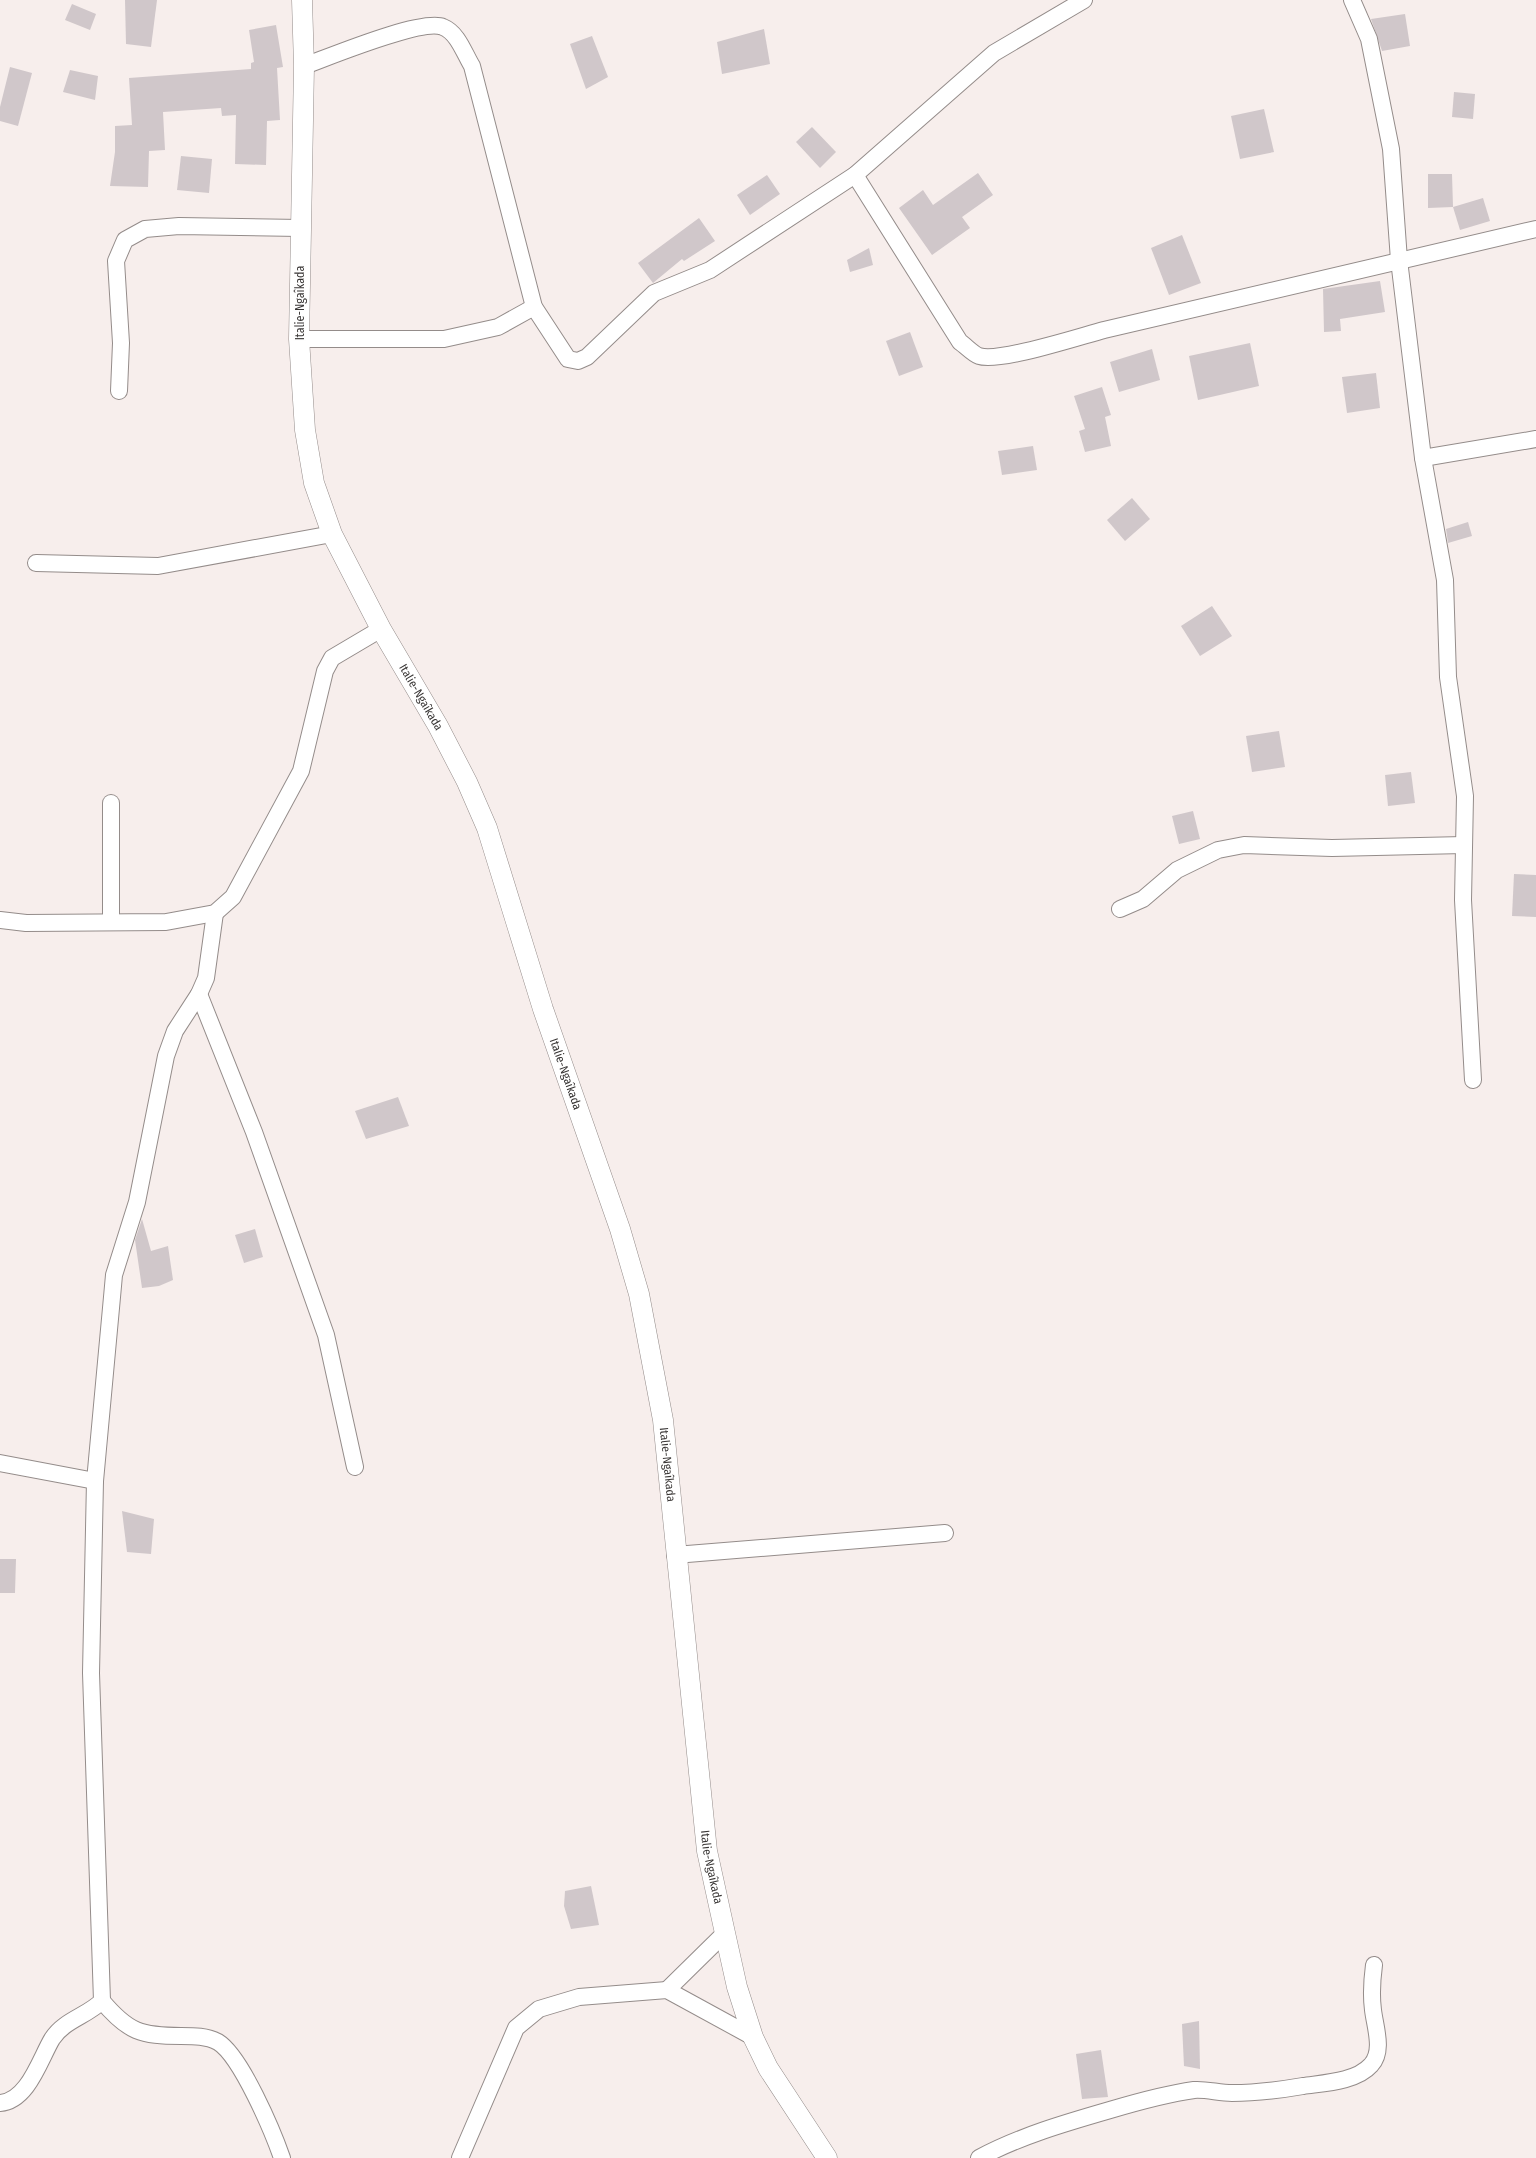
<svg xmlns="http://www.w3.org/2000/svg" width="1536" height="2158" font-family="'Fira Sans Condensed',sans-serif">
	<style>
		.building { fill: #d0c7ca }
		.lines { fill: none; stroke-linecap: round; stroke-linejoin: round }
		.minor-casing { stroke: #948c8a; stroke-width: 18 }
		.tertiary-casing { stroke: #948c8a; stroke-width: 21 }
		.minor { stroke: #fff; stroke-width: 16 }
		.tertiary { stroke: #fff; stroke-width: 20 }
		.labels { text-anchor: middle; stroke-width: 4; stroke-linejoin: round; paint-order: stroke }
		.street-label { font-size: 12px; fill: #383534; stroke: #fefefe }
	</style>
	<rect width="100%" height="100%" fill="#f7eeec"/>
	<!-- building -->
	<g class="building">
		<polygon points="125,0 157,0 151,47 126,44"/>
		<polygon points="72,4 96,14 90,30 65,20"/>
		<polygon points="1405,14 1410,46 1382,51 1371,19"/>
		<polygon points="276,25 283,67 277,68 280,120 267,121 266,165 235,164 236,115 222,116 221,108 163,112 165,150 149,151 148,187 110,186 115,152 115,126 132,125 129,78 251,69 251,63 254,62 249,30"/>
		<polygon points="764,29 770,64 722,74 717,42"/>
		<polygon points="592,36 608,77 586,89 570,44"/>
		<polygon points="10,67 32,73 18,126 0,121 0,107"/>
		<polygon points="70,70 98,76 95,100 63,92"/>
		<polygon points="1454,92 1475,94 1473,119 1452,117"/>
		<polygon points="1264,109 1274,152 1240,159 1231,116"/>
		<polygon points="812,127 836,152 820,168 796,142"/>
		<polygon points="181,156 212,159 209,193 177,190"/>
		<polygon points="978,173 993,195 962,217 970,228 932,255 899,208 923,190 933,205"/>
		<polygon points="1428,174 1452,174 1453,207 1428,208"/>
		<polygon points="767,175 780,194 750,215 737,195"/>
		<polygon points="1483,198 1490,221 1460,230 1453,207"/>
		<polygon points="699,218 715,241 684,261 682,259 653,283 638,263"/>
		<polygon points="1182,235 1201,283 1169,295 1151,248"/>
		<polygon points="869,248 873,265 850,272 847,260"/>
		<polygon points="1380,281 1385,312 1340,319 1341,331 1324,332 1323,289"/>
		<polygon points="910,332 923,367 899,376 886,341"/>
		<polygon points="1250,343 1259,386 1198,400 1189,356"/>
		<polygon points="1152,349 1160,380 1119,392 1110,362"/>
		<polygon points="1376,373 1380,408 1347,413 1342,377"/>
		<polygon points="1102,387 1111,415 1105,417 1111,446 1085,452 1079,431 1085,429 1074,396"/>
		<polygon points="1033,446 1037,470 1002,475 998,451"/>
		<polygon points="1132,498 1150,519 1125,541 1107,520"/>
		<polygon points="1468,522 1472,536 1448,543 1446,529"/>
		<polygon points="1212,606 1232,636 1200,656 1181,626"/>
		<polygon points="1279,731 1285,767 1252,772 1246,736"/>
		<polygon points="1411,772 1415,803 1388,806 1385,775"/>
		<polygon points="1193,811 1200,839 1179,844 1172,816"/>
		<polygon points="1514,874 1536,875 1536,917 1512,916"/>
		<polygon points="398,1097 409,1126 366,1139 355,1111"/>
		<polygon points="142,1219 151,1251 168,1246 173,1280 159,1286 142,1288 135,1240"/>
		<polygon points="255,1229 263,1257 244,1263 235,1235"/>
		<polygon points="122,1511 154,1519 151,1554 127,1552"/>
		<polygon points="0,1559 16,1559 15,1593 0,1593"/>
		<polygon points="591,1886 599,1925 571,1929 564,1906 565,1891"/>
		<polygon points="1199,2021 1200,2069 1184,2066 1182,2024"/>
		<polygon points="1101,2050 1108,2097 1082,2099 1076,2054"/>
	</g>
	<g class="lines">
		<!-- minor casing -->
		<g class="minor-casing">
			<g id="minor">
				<polyline points="1352,0 1369,39 1391,149 1399,260 1423,458 1445,580 1448,677 1465,796 1463,900 1473,1080"/>
				<path d="M304,66C329,57 422,18 443,27C458,33 464,53 472,66L534,307L568,359L578,361L587,357L654,293L710,270L855,175L994,53L1084,0"/>
				<path d="M855,175L960,342C966,346 973,354 979,356C999,363 1081,336 1104,330L1536,229"/>
				<polyline points="299,339 444,339 498,327 534,307"/>
				<polyline points="119,391 121,343 116,261 125,240 145,229 179,226 300,228"/>
				<polyline points="1423,458 1536,439"/>
				<polyline points="36,563 158,566 332,534"/>
				<polyline points="1120,909 1143,899 1177,870 1218,850 1244,845 1332,848 1464,845"/>
				<polyline points="0,920 26,923 166,922 215,913 233,897 301,771 325,671 332,658 381,629"/>
				<polyline points="111,922 111,803"/>
				<polyline points="199,994 254,1132 326,1335 355,1467"/>
				<polyline points="0,1463 95,1481"/>
				<polyline points="675,1555 945,1533"/>
				<polyline points="667,1990 725,1933"/>
				<path d="M102,2001C128,2032 141,2036 181,2036C194,2036 207,2036 218,2042C241,2056 273,2132 282,2158"/>
				<path d="M0,2103C28,2101 40,2059 52,2039C64,2020 87,2016 102,2001L91,1673L95,1481L111,1308L114,1275L137,1202L166,1056L175,1031L199,994L206,978L215,913"/>
				<polyline points="460,2158 516,2028 539,2009 579,1997 667,1990 753,2037"/>
				<path d="M979,2158C1020,2136 1065,2123 1110,2110C1137,2102 1165,2094 1194,2090C1206,2089 1219,2093 1232,2093C1255,2093 1280,2090 1303,2086C1323,2083 1356,2082 1371,2065C1384,2051 1375,2027 1373,2010C1371,1995 1372,1980 1374,1965"/>
			</g>
		</g>
		<!-- tertiary casing -->
		<g class="tertiary-casing">
			<g id="tertiary">
				<path id="s1" d="M302,0L304,66L299,339L305,430L314,483L332,534L381,629L438,726L467,782L487,828L543,1009L620,1229L639,1294L663,1420L707,1851L725,1933L737,1987L753,2037L768,2068L827,2158"/>
			</g>
		</g>
		<!-- minor -->
		<use href="#minor" class="minor"/>
		<!-- tertiary -->
		<use href="#tertiary" class="tertiary"/>
	</g>
	<g class="labels">
		<!-- street labels -->
		<g class="street-label">
			<text transform="translate(300 303) rotate(-90)" y="4">Italie-Ngaîkada</text>
			<text dy="4" stroke="none"><textPath href="#s1" startOffset="724">Italie-Ngaîkada</textPath></text>
			<text dy="4" stroke="none"><textPath href="#s1" startOffset="1129">Italie-Ngaîkada</textPath></text>
			<text dy="4" stroke="none"><textPath href="#s1" startOffset="1534">Italie-Ngaîkada</textPath></text>
			<text dy="4" stroke="none"><textPath href="#s1" startOffset="1939">Italie-Ngaîkada</textPath></text>
		</g>
	</g>
</svg>
